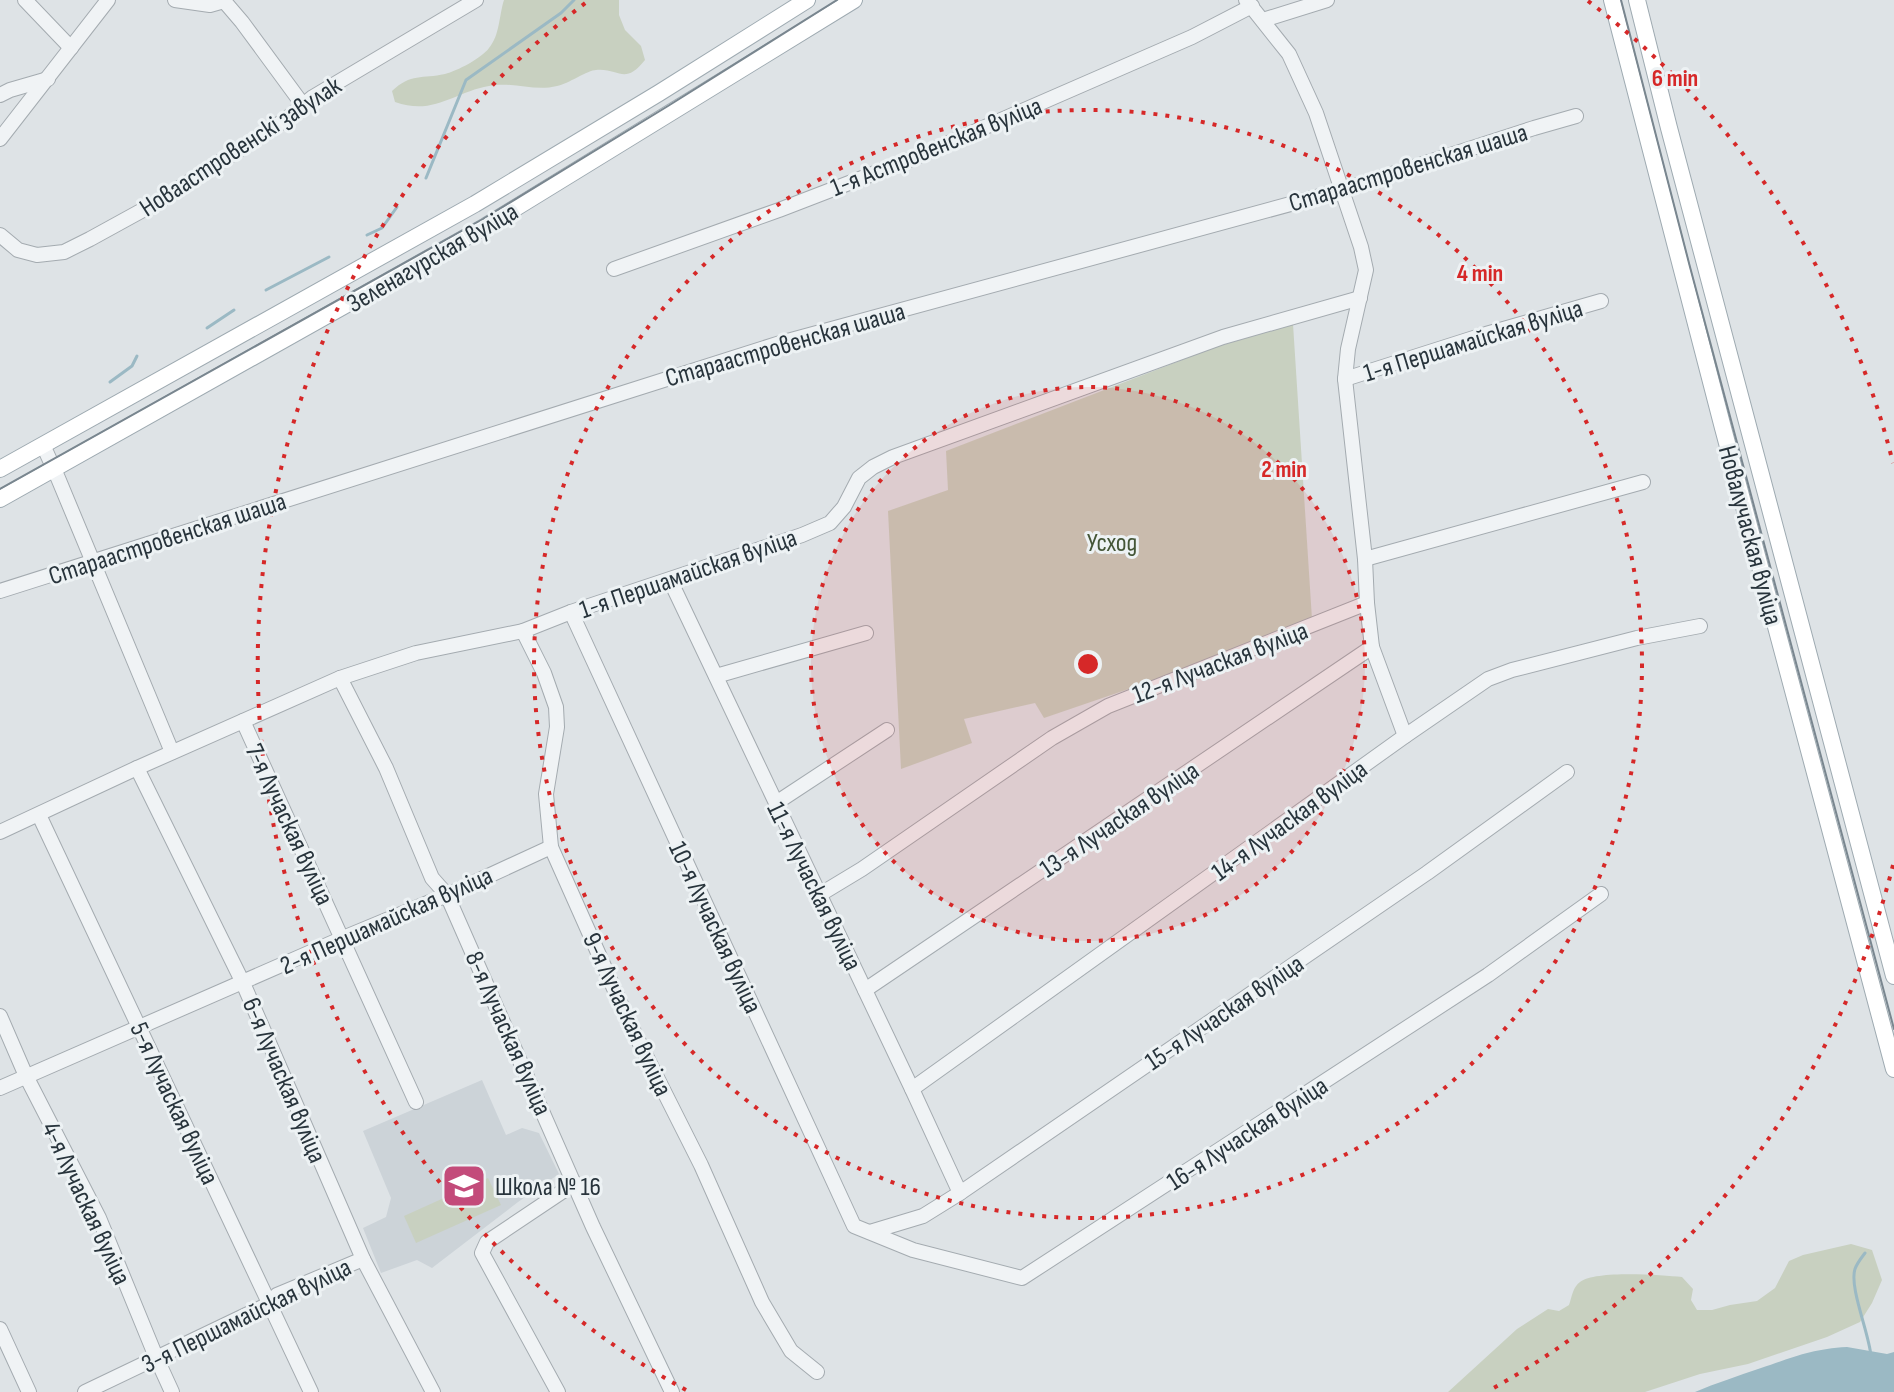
<svg xmlns="http://www.w3.org/2000/svg" width="1894" height="1392" font-family="'Sofia Sans Condensed',sans-serif">
	<style>
		.built { fill: #ccd3d8 }
		.green { fill: #c8d0c0 }
		.water { fill: #9bb9c4 }
		.lines { fill: none; stroke-linecap: round; stroke-linejoin: round }
		.stream { stroke: #9bb9c4; stroke-width: 3 }
		.minor-casing { stroke: #a4abb0; stroke-width: 16 }
		.major-casing { stroke: #9eaab1; stroke-width: 18 }
		.minor { stroke: #f0f3f5; stroke-width: 14 }
		.major { stroke: #fff; stroke-width: 16 }
		.tram { stroke: #79868f; stroke-width: 2 }
		.ring { fill: none; stroke: #d62828; stroke-width: 4; stroke-dasharray: 4 8 }
		.labels { text-anchor: middle; stroke-width: 6; stroke-linejoin: round; paint-order: stroke }
		.street-label { font-size: 26px; fill: #28343c; stroke: #edf2f4 }
		.park-label { font-size: 26px; fill: #445637; stroke: #edf2f4 }
		.poi-label { font-size: 26px; fill: #28343c; stroke: #edf2f4; text-anchor: start }
		.centre { fill: #d62828; stroke: #edf2f4; stroke-width: 4 }
		.ring-label { font-size: 24px; text-anchor: middle; font-weight: bold; fill: #d62828; stroke: #edf2f4; stroke-width: 6; stroke-linejoin: round; paint-order: stroke }
	</style>
	<rect width="100%" height="100%" fill="#dee3e6"/>
	<!-- built -->
	<polygon class="built" points="482,1080 506,1135 522,1128 539,1133 559,1174 518,1202 432,1268 417,1260 381,1273 363,1228 386,1217 391,1198 363,1131"/>
	<!-- green -->
	<g class="green">
		<path d="M504,0H619V15L625,30L641,46L645,60C624,86 620,68 596,70C588,70 568,84 557,86C534,92 512,81 489,86C454,92 434,116 395,102L392,91C411,73 422,79 445,74C457,71 482,58 489,48C500,35 499,15 504,0Z"/>
		<polygon points="1293,324 1312,619 1155,680 1044,718 1035,703 964,719 972,743 901,769 888,511 948,490 946,451 1213,348"/>
		<polygon points="488,1178 501,1205 416,1243 404,1216"/>
		<path d="M1851,1244L1872,1250L1882,1280L1872,1303L1860,1322L1827,1337L1748,1364L1700,1374L1645,1392H1448L1517,1329L1548,1309L1559,1311L1569,1305C1572,1296 1573,1287 1580,1282C1595,1270 1662,1275 1682,1277L1693,1289L1691,1300L1697,1310H1712L1730,1305L1757,1301L1775,1288L1789,1261L1803,1255Z"/>
	</g>
	<!-- water -->
	<path class="water" d="M1847,1347L1887,1354L1894,1352V1392H1695C1716,1383 1738,1376 1761,1368C1794,1357 1811,1349 1847,1347Z"/>
	<g class="lines">
		<!-- stream -->
		<g class="stream">
			<polyline points="426,178 466,80 561,13 574,0"/>
			<polyline points="367,235 382,228 397,207"/>
			<polyline points="266,290 329,257"/>
			<polyline points="207,328 234,310"/>
			<polyline points="110,382 132,366 137,356"/>
			<path d="M1865,1253C1862,1257 1857,1263 1855,1269C1849,1287 1869,1333 1871,1356"/>
		</g>
		<!-- minor casing -->
		<g class="minor-casing">
			<g id="minor">
				<polyline points="25,0 71,48"/>
				<polyline points="175,0 210,5 224,1 242,22 303,105"/>
				<polyline points="1246,0 1289,54 1316,113 1361,247 1366,270 1348,349 1345,379 1365,559 1367,603 1372,647 1405,736"/>
				<polyline points="1263,20 1327,0"/>
				<polyline points="0,95 10,90 48,79"/>
				<polyline points="0,139 108,0"/>
				<polyline points="0,235 18,250 37,255 64,252 90,239 161,200 285,120 313,97 476,0"/>
				<polyline points="614,269 779,210 914,158 1192,37 1252,6"/>
				<polyline points="1345,379 1486,334 1601,301"/>
				<polyline points="43,445 58,478 172,752"/>
				<polyline points="1365,559 1643,482"/>
				<polyline points="670,580 912,1089 960,1193"/>
				<polyline points="0,591 780,343 1342,190 1534,128 1576,116"/>
				<polyline points="571,612 854,1226 913,1250 1022,1278 1488,975 1601,894"/>
				<polyline points="523,631 544,673 556,707 557,727 546,794 551,847 628,1020 701,1165 762,1302 791,1351 817,1372"/>
				<polyline points="716,676 866,633"/>
				<polyline points="340,678 386,768 432,878 447,895 593,1227 672,1392"/>
				<polyline points="243,721 416,1102"/>
				<polyline points="137,768 243,983 363,1259 433,1392"/>
				<polyline points="776,803 887,730"/>
				<polyline points="39,815 311,1392"/>
				<polyline points="0,832 137,768 340,678 416,653 523,631 571,612 802,535 830,523 844,507 859,478 873,467 893,457 1223,337 1360,298"/>
				<polyline points="819,895 862,869 1052,738 1108,706 1367,603"/>
				<polyline points="865,990 1372,647"/>
				<polyline points="0,1016 26,1076 99,1218 156,1357 172,1392"/>
				<polyline points="0,1088 343,938 447,895 551,847"/>
				<polyline points="912,1089 1405,736 1488,679 1512,670 1637,638 1700,626"/>
				<polyline points="870,1232 923,1216 960,1193 1427,873 1567,772"/>
				<polyline points="0,1329 29,1392"/>
				<polyline points="85,1392 269,1304 277,1295 363,1259"/>
				<polyline points="558,1392 482,1253 487,1242 575,1183"/>
			</g>
		</g>
		<!-- major casing -->
		<g class="major-casing">
			<g id="major">
				<polyline points="1612,0 1723,428 1894,1069"/>
				<polyline points="1637,0 1669,128 1894,976"/>
				<polyline points="0,469 475,204 659,93 807,0"/>
				<polyline points="0,499 486,226 854,0"/>
			</g>
		</g>
		<!-- minor -->
		<use href="#minor" class="minor"/>
		<!-- major -->
		<use href="#major" class="major"/>
		<!-- tram -->
		<g class="tram">
			<polyline points="1621,0 1690,267 1894,1029"/>
			<polyline points="0,489 483,219 668,106 837,0"/>
		</g>
	</g>
	<!-- distance rings -->
	<circle cx="1088" cy="664" r="277" fill="#d62828" fill-opacity=".12"/>
	<g class="ring">
		<circle cx="1088" cy="664" r="277"/>
		<circle cx="1088" cy="664" r="554"/>
		<path d="M1893 865A830 830 0 0 1 1490 1390M686 1390A830 830 0 0 1 588 1M1588 1A830 830 0 0 1 1893 463"/>
	</g>
	<!-- icons -->
	<defs>
		<g id="school-square" transform="scale(2.3)"><rect x="-9" y="-9" width="18" height="18" rx="4" fill="#c34b7a" stroke="#edf2f4"/><path d="M0-5L7-2L0 1L-7-2ZM-4 1L0 2.5L4 1V4Q0 6-4 4Z" fill="#fff"/></g>
	</defs>
	<g fill-rule="evenodd">
		<use href="#school-square" x="464" y="1186"/>
	</g>
	<g class="labels">
		<!-- street labels -->
		<g class="street-label">
			<text transform="translate(240 146) rotate(-33)" y="9">Новаастровенскі завулак</text>
			<text transform="translate(936 146) rotate(-22)" y="9">1-я Астровенская вуліца</text>
			<text transform="translate(1408 167) rotate(-17)" y="9">Стараастровенская шаша</text>
			<text transform="translate(432 257) rotate(-30)" y="9">Зеленагурская вуліца</text>
			<text transform="translate(1473 340) rotate(-17)" y="9">1-я Першамайская вуліца</text>
			<text transform="translate(785 344) rotate(-16)" y="9">Стараастровенская шаша</text>
			<text transform="translate(1751 535) rotate(75)" y="9">Новалучаская вуліца</text>
			<text transform="translate(167 538) rotate(-18)" y="9">Стараастровенская шаша</text>
			<text transform="translate(688 573) rotate(-19)" y="9">1-я Першамайская вуліца</text>
			<text transform="translate(1220 662) rotate(-21)" y="9">12-я Лучаская вуліца</text>
			<text transform="translate(1119 819) rotate(-34)" y="9">13-я Лучаская вуліца</text>
			<text transform="translate(1289 820) rotate(-36)" y="9">14-я Лучаская вуліца</text>
			<text transform="translate(290 824) rotate(65)" y="9">7-я Лучаская вуліца</text>
			<text transform="translate(815 886) rotate(64)" y="9">11-я Лучаская вуліца</text>
			<text transform="translate(386 920) rotate(-24)" y="9">2-я Першамайская вуліца</text>
			<text transform="translate(716 927) rotate(65)" y="9">10-я Лучаская вуліца</text>
			<text transform="translate(1224 1012) rotate(-34)" y="9">15-я Лучаская вуліца</text>
			<text transform="translate(628 1014) rotate(65)" y="9">9-я Лучаская вуліца</text>
			<text transform="translate(509 1033) rotate(66)" y="9">8-я Лучаская вуліца</text>
			<text transform="translate(285 1080) rotate(67)" y="9">6-я Лучаская вуліца</text>
			<text transform="translate(175 1103) rotate(65)" y="9">5-я Лучаская вуліца</text>
			<text transform="translate(1247 1133) rotate(-33)" y="9">16-я Лучаская вуліца</text>
			<text transform="translate(87 1203) rotate(65)" y="9">4-я Лучаская вуліца</text>
			<text transform="translate(246 1315) rotate(-26)" y="9">3-я Першамайская вуліца</text>
		</g>
		<!-- park labels -->
		<g class="park-label">
			<text x="1112" y="551">Усход</text>
		</g>
		<!-- poi labels -->
		<g class="poi-label">
			<text x="495" y="1195">Школа № 16</text>
		</g>
	</g>
	<circle cx="1088" cy="664" r="12" class="centre"/>
	<g class="ring-label">
		<text x="1675" y="86">6 min</text>
		<text x="1480" y="281">4 min</text>
		<text x="1284" y="477">2 min</text>
	</g>
</svg>
